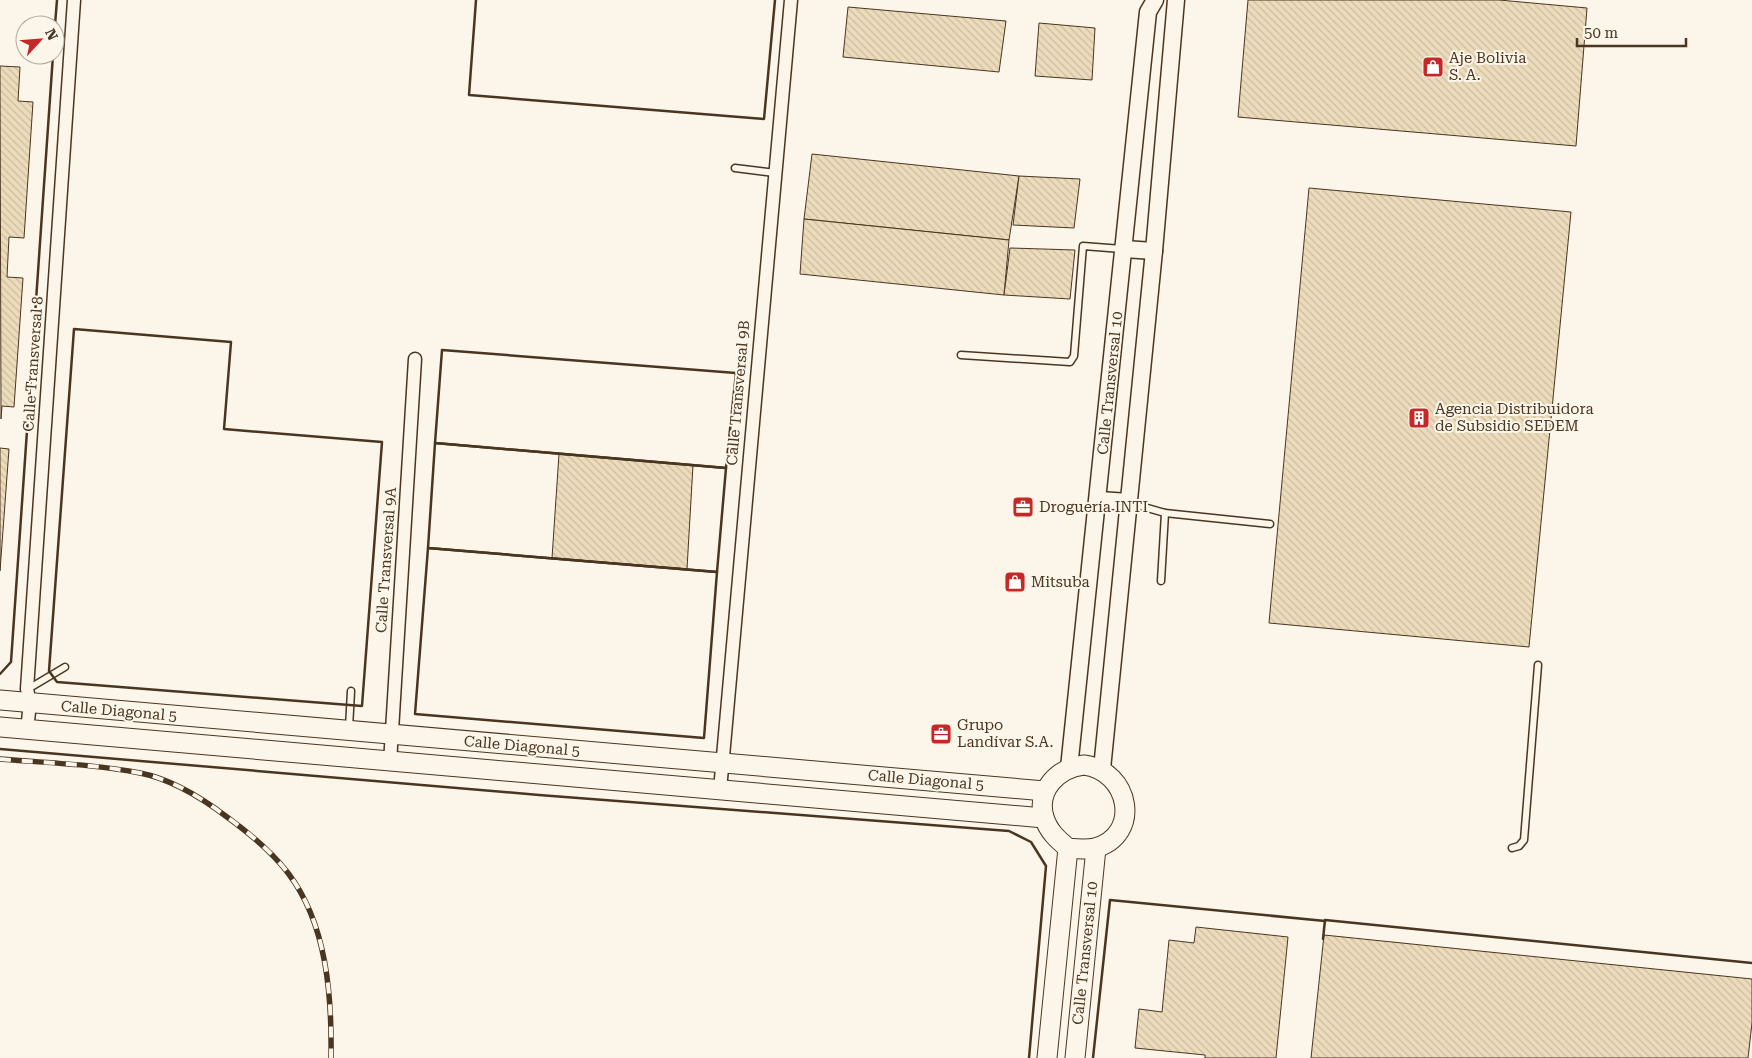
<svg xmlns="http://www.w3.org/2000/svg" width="1752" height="1058" font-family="'Roboto Serif',serif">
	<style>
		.building { fill: url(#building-back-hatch); stroke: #4a3520 }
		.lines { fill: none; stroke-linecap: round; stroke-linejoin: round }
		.service-casing { stroke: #4a3520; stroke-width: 9 }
		.minor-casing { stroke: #4a3520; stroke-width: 15 }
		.tertiary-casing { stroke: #4a3520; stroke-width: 19 }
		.secondary-casing { stroke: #4a3520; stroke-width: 21 }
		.service { stroke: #fbf6e9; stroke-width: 6 }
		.minor { stroke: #fbf6e9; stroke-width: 12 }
		.tertiary { stroke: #fbf6e9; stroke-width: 16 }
		.secondary { stroke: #fbf6e9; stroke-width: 19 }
		.rail-casing { stroke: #4a3520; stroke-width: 5.5 }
		.rail { stroke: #fbf6e9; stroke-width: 4; stroke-dasharray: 11; stroke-linecap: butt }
		.wall { stroke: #4a3520; stroke-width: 2.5 }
		.labels { text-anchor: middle; stroke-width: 4; stroke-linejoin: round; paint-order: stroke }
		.poi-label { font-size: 15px; fill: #4a3520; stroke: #fbf6e9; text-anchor: start }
		.street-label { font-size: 15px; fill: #4a3520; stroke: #fbf6e9 }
	</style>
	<defs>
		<pattern id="building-back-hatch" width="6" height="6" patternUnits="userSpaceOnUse" patternTransform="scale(1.25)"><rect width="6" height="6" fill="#ecdcbc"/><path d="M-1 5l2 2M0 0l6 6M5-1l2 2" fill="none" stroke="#ccbda1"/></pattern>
	</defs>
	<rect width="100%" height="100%" fill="#fbf6e9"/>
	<!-- building -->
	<g class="building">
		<polygon points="1248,0 1499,0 1587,8 1576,146 1238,117"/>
		<polygon points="848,7 1006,21 999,72 843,57"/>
		<polygon points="1039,23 1095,28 1092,80 1035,76"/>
		<polygon points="0,66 20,67 18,101 33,102 24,238 9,237 7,277 23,278 14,407 2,406 1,419"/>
		<polygon points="812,154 1019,176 1009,240 804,219"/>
		<polygon points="1019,176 1080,179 1074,228 1013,225"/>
		<polygon points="1309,188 1571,212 1529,647 1269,623"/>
		<polygon points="804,219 1009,240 1004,295 800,274"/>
		<polygon points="1010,248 1075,250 1070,299 1004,295"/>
		<polygon points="0,448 9,449 0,571"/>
		<polygon points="559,454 693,465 687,569 552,558"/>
		<polygon points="1196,927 1288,937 1276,1058 1205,1058 1205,1055 1135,1048 1139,1009 1162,1012 1169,940 1194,943"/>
		<polygon points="1324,935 1752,979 1752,1023 1748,1058 1311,1058"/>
	</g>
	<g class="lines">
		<!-- service casing -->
		<g class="service-casing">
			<g id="service">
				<polyline points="735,168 775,173"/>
				<polyline points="961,355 1070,362 1074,356 1083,246 1122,249"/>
				<polyline points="1130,503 1165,513 1270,524"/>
				<polyline points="1161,581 1165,513"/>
				<polyline points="28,689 65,667"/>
				<polyline points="349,728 351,691"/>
				<polyline points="1512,848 1519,846 1524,840 1538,665"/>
			</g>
		</g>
		<!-- minor casing -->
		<g class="minor-casing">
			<g id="minor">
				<polyline points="27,730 30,703 27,689 74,0"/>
				<polyline points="390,763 415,359"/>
				<polyline points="720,790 791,0"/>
			</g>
		</g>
		<!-- tertiary casing -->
		<g class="tertiary-casing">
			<g id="tertiary">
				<polyline points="1124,249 1154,251"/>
				<polyline points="1099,500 1129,502"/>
				<polyline points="1069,768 1148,12 1155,0"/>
				<polyline points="1102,769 1154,251 1176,0"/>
			</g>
		</g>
		<!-- secondary casing -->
		<g class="secondary-casing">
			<g id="secondary">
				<polyline points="0,700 1045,791"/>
				<polyline points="0,727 1044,818"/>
				<path d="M1084,765C1130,771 1142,835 1095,848C1086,850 1077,849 1068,848C1058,840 1048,831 1044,817C1036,790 1058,768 1084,765Z"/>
				<polyline points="1047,1058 1068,848"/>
				<polyline points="1075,1058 1096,848"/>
			</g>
		</g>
		<!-- service -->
		<use href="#service" class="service"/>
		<!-- minor -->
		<use href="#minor" class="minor"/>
		<!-- tertiary -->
		<use href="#tertiary" class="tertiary"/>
		<!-- secondary -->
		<use href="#secondary" class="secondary"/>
		<!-- rail casing -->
		<g class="rail-casing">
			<path id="rail" d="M0,759C46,763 94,764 140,773C171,779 202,798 227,817C249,833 271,851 288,873C327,924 332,996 331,1058"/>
		</g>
		<!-- rail -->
		<use href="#rail" class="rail"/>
		<!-- wall -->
		<g class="wall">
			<polyline points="476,0 469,95 764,119 775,0"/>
			<polyline points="55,25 57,0"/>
			<polygon points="74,329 231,342 224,429 382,442 362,706 57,682 49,671"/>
			<polygon points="442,350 736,373 726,468 435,443"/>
			<polygon points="435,443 726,468 717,572 428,548"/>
			<polygon points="428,548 717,572 704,738 415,714"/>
			<polyline points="0,674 11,662 53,55"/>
			<polyline points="0,749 539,795 1009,831 1031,842 1046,866 1029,1058"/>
			<polyline points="1323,939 1325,920 1752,963"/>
			<polyline points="1093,1058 1110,900 1325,921"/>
		</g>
	</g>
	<!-- icons -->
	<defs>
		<g id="shop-square" transform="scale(1.125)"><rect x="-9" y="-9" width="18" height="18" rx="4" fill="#c62828" stroke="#fbf6e9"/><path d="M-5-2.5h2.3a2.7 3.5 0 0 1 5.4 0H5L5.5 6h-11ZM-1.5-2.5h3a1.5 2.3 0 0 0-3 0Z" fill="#fff"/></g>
		<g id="building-square" transform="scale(1.125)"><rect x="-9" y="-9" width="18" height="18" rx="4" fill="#c62828" stroke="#fbf6e9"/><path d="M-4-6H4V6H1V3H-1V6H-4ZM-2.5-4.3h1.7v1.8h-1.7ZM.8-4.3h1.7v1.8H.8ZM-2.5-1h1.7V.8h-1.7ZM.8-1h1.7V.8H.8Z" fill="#fff"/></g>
		<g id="office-square" transform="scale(1.125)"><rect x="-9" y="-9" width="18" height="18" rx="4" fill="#c62828" stroke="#fbf6e9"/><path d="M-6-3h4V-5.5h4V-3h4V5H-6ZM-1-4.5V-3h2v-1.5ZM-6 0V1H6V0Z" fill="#fff"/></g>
	</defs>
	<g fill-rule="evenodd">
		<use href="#shop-square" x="1433" y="67"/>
		<use href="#building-square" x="1419" y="418"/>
		<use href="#office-square" x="1023" y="507"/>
		<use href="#shop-square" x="1015" y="582"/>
		<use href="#office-square" x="941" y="734"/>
	</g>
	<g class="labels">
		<!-- poi labels -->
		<g class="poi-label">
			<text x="1449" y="63">Aje Bolivia<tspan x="1449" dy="17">S. A.</tspan></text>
			<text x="1435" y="414">Agencia Distribuidora<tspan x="1435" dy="17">de Subsidio SEDEM</tspan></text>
			<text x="1039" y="512">Droguería INTI</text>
			<text x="1031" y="587">Mitsuba</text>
			<text x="957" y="730">Grupo<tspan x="957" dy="17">Landívar S.A.</tspan></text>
		</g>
		<!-- street labels -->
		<g class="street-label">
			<text transform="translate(33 364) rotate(-86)" y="5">Calle Transversal 8</text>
			<text transform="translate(1110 383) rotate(-84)" y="5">Calle Transversal 10</text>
			<text transform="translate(738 393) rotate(-85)" y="5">Calle Transversal 9B</text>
			<text transform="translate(386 560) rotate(-86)" y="5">Calle Transversal 9A</text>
			<text transform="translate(119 711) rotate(5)" y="5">Calle Diagonal 5</text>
			<text transform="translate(522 746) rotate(5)" y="5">Calle Diagonal 5</text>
			<text transform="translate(926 780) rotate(5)" y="5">Calle Diagonal 5</text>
			<text transform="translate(1085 953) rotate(-84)" y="5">Calle Transversal 10</text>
		</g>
	</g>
	<!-- north arrow -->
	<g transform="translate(40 40) rotate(64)"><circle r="24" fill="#fbf6e9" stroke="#b4a999"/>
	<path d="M0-4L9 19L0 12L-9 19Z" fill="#c62828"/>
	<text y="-8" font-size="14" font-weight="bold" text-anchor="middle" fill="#4a3520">N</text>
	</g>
	<!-- scale -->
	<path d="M1577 38v8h109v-8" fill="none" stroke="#4a3520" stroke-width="2.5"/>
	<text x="1584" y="38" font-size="15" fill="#4a3520" stroke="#fbf6e9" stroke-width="4" paint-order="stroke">50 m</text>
</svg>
